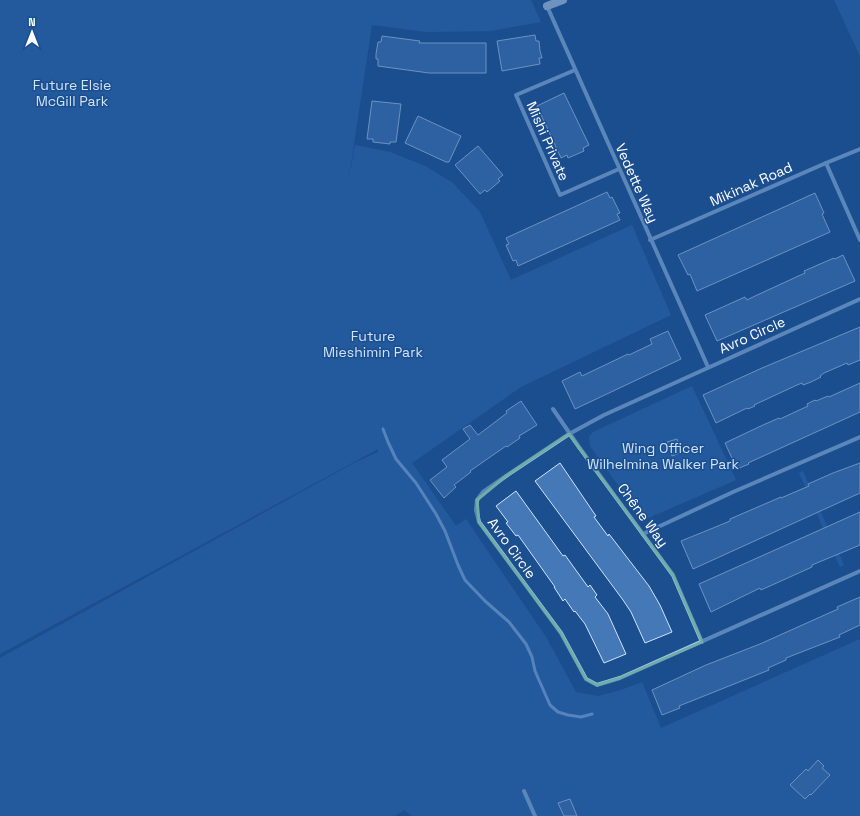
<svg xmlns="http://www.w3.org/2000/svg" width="860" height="816" font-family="'Space Grotesk',sans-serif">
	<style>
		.green { fill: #2e69ad }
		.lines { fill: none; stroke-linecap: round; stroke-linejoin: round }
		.stream { stroke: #9cc4f0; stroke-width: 3 }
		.building { fill: #4478b7; stroke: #cfe3fa }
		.street { stroke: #a9c9ee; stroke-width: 4 }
		.secondary { stroke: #d6e6fa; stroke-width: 8 }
		.marked { fill: none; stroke: #6fada8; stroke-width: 3; stroke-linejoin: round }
		.labels { text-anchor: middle; stroke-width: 3; stroke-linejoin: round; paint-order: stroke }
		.park-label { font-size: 14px; fill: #cfe3fa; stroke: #1b4f8f }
		.street-label { font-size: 14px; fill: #fff; stroke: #1b4f8f }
	</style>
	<rect width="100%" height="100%" fill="#1b4f8f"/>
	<!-- green -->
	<g class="green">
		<polygon points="0,0 531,0 541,22 490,31 427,32 372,25 348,184 355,145 390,152 425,166 453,183 480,212 511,280 632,225 671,315 521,387 412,463 456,526 466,519 546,637 576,692 598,696 621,690 642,682 661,728 860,639 860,816 412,816 404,810 395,816 0,816 0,658 354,463 378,452 378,449 0,654"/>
		<polygon points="834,0 860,0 860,56"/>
		<polygon points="692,386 736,480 646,519 640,516 590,446 589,437 593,432"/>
		<polygon points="803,471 844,565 840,567 799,473"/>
	</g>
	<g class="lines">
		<!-- stream -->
		<polyline class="stream" points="383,429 388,442 396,459 416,483 436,514 445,531 458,565 465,580 485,601 509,622 526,644 532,657 535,671 550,705 558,712 568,715 581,717 592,714"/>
	</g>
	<!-- building -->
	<g class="building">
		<polygon points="535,35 536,41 539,41 540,51 542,58 539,58 540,64 502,71 497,41"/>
		<polygon points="382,36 420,41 419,43 486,43 486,73 429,73 378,66 378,59 376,59 376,54 378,42 381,42"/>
		<polygon points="564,93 589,145 583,148 584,151 568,158 567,155 561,158 537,106"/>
		<polygon points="372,101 401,104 396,142 390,142 390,144 373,142 373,139 367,139"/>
		<polygon points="418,116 461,136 449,162 446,162 405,143"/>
		<polygon points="478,146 503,175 498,179 500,181 487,192 485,190 480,194 455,165"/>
		<polygon points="607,192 610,198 612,197 620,213 617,214 620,220 518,266 516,260 513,261 506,245 509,244 506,238"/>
		<polygon points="815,193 824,213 822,214 830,232 697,291 690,274 688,275 678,255"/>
		<polygon points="843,255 855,281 717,341 705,315 745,297 747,300 755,296 805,273 804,271 834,258 835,259"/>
		<polygon points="860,327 860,360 848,365 847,363 824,373 820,376 821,377 811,382 803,385 802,383 797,385 754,405 755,406 748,409 747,408 716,423 703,395 762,368"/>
		<polygon points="668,331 681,359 575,409 562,381 580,372 582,376 628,354 629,355 652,344 650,339"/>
		<polygon points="860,383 860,412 748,463 749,464 737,469 725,443 763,425 779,418 780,419 808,406 807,404 815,400 816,401 828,396 829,397"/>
		<polygon points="521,401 537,425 519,436 520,438 507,447 506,446 470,471 471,472 454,485 456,487 444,498 430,480 447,467 442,460 470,439 463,429 470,425 478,435 507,413 506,411"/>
		<polygon points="677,439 682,452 672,456 667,442"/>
		<polygon points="560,463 596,516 594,517 608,536 609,534 649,586 660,605 672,632 645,643 631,612 623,600 535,481"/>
		<polygon points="860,463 860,493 693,569 681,541 718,526 730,521 730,519 781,497 781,498 809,486 808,484 833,473"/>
		<polygon points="516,491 563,556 565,555 588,587 590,585 597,595 595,597 608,614 626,654 604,663 585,624 575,611 574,612 565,599 563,601 554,587 555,587 518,535 516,536 506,523 508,522 496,506"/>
		<polygon points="860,512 860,545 812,565 812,567 761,590 760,588 711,612 699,584"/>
		<polygon points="860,597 860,625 839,635 840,637 786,658 786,660 768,668 769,670 679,706 680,708 662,715 652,690 706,665 760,644 838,609 837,607"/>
		<polygon points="818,760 824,766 822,768 830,775 811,795 810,794 805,799 790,785 806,769 808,771"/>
		<polygon points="570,799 577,816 564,816 558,803"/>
	</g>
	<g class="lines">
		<!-- street -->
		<g class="street">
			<polyline points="547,6 708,367"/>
			<polyline points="575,70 516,95 560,195 619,169"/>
			<polyline points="826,163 860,240"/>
			<polyline points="650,240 826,163 860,149"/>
			<polyline points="860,299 701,371 604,415 569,434 506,476 483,492 477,500 476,510 479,522 561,633 586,679 597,685 620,678 860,571"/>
			<polyline points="553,409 579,447 673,575 702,642"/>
			<polyline points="643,534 733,492 860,437"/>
			<polyline points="524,791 535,816"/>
		</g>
		<!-- secondary -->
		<polyline class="secondary" points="547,6 563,0"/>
	</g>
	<!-- marked area -->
	<path d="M0 0H860V816H0ZM569,434L673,575L702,642L620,678L597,685L586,679L561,633L479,522L477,500L506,476Z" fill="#1b4f8f" fill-opacity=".55" fill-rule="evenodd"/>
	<path class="marked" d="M569,434L673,575L702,642L620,678L597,685L586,679L561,633L479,522L477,500L506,476Z"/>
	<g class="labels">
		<!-- park labels -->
		<g class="park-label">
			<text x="72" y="90">Future Elsie<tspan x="72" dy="16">McGill Park</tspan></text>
			<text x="373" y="341">Future<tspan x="373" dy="16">Mieshimin Park</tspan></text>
			<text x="663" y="453">Wing Officer<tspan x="663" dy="16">Wilhelmina Walker Park</tspan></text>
		</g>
		<!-- street labels -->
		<g class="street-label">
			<text transform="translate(548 141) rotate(66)" y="5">Mishi Private</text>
			<text transform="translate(637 183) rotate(66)" y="5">Vedette Way</text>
			<text transform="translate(751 184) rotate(-24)" y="5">Mikinak Road</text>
			<text transform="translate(752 335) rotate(-24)" y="5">Avro Circle</text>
			<text transform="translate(643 515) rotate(54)" y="5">Chêne Way</text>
			<text transform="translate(512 548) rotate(54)" y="5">Avro Circle</text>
		</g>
	</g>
	<!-- north arrow -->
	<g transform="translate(32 32)" stroke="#1b4f8f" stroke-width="3" paint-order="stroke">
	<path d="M0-3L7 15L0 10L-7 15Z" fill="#ffffff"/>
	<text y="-6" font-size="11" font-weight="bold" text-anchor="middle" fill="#ffffff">N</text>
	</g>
</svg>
